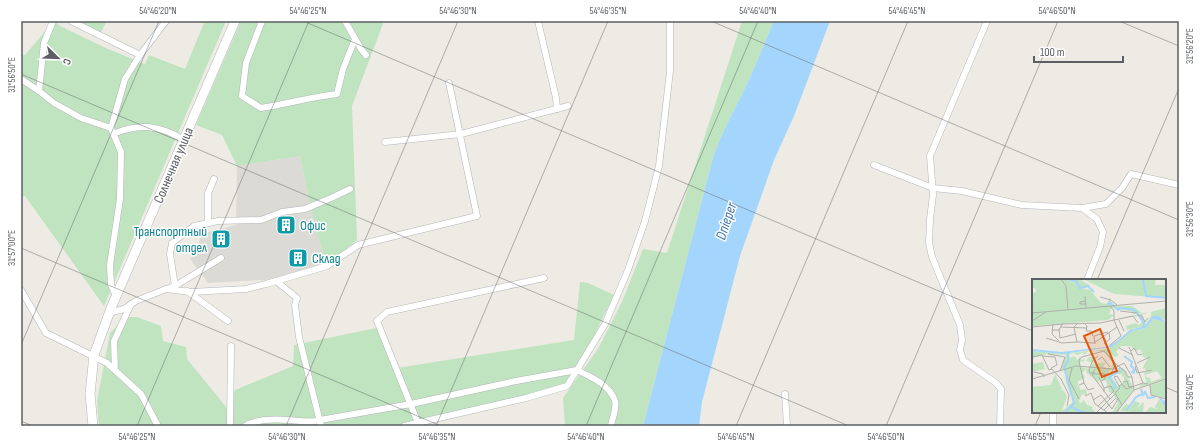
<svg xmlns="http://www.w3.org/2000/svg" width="1200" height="447" font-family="'Sofia Sans Condensed',sans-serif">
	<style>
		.industrial { fill: #dcdad5 }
		.green { fill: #c0e4c0 }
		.water { fill: #a4d5fc }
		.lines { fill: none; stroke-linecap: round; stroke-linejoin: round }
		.street-casing { stroke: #b3b6ba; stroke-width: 7 }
		.secondary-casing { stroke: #b4b7bd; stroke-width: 10 }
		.street { stroke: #fff; stroke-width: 6 }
		.secondary { stroke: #fff; stroke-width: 9 }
		.ticks { fill: none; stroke: #5b5f63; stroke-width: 1; stroke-opacity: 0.45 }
		.labels { text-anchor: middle; stroke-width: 3; stroke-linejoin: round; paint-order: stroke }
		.street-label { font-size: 14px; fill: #5b5f63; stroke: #fff }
		.culture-label { font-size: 14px; fill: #0d838f; stroke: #fff; text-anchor: start }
		.water-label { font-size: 15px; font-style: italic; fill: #4275ae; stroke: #fff }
		.inset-river { fill: none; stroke: #a4d5fc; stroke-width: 2 }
		.inset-road { fill: none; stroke: #afafac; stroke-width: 1 }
		.view { fill: #e15910; fill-opacity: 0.15; stroke: #e15910; stroke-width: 2 }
		.inset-edge { fill: none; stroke: #5b5f63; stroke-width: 2 }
		.neatline { fill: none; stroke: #5b5f63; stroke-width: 1.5 }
		.ticks-label { font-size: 10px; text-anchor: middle; fill: #5b5f63 }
	</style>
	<rect width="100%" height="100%" fill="#edebe3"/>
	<!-- industrial -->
	<polygon class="industrial" points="300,156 311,209 326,265 276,281 261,280 208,283 190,259 196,255 201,234 236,225 237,166"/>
	<!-- green -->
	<g class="green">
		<polygon points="54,21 60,26 108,49 145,64 149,55 185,69 204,23 196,21 226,21 104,306 25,196 21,197 21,55 25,55"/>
		<polygon points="64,21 107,21 98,37"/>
		<polygon points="241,21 384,21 352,106 357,240 326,265 311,209 300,156 237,166 222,135 196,125"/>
		<polygon points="742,21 774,21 749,80 725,128 714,154 643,426 565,426 563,398 598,349 622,302 643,249 667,253"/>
		<polygon points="580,282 588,283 614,295 587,350 565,389 399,426 99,426 97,401 110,333 126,317 137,317 161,326 163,341 186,347 187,359 227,408 235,390 293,366 294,345 381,327 397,368 574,340"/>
	</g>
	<!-- water -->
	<polygon class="water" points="774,21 830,21 794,116 774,160 740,256 702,402 699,426 643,426 714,154 725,128 749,80"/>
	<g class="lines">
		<!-- street casing -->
		<g class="street-casing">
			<g id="street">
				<polyline points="71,21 140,55 166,21"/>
				<path d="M262,21L246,63L242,96L261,108C286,104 311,97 337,94L343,69L355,39"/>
				<polyline points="345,21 361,49 366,55"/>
				<polyline points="538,21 556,98 557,109"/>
				<polyline points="987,21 930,156 933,195 930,219 929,243 932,257 960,325 962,340 960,350 963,360 996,383 1001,389 1000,426"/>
				<polyline points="21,79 39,91 44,43 53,21"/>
				<polyline points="39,91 54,103 81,118 111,128 125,79 140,55"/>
				<polyline points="111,128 121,152 120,199 110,265 111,285 116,296"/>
				<path d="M113,134C139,123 160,125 184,140"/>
				<polyline points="385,142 461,134 568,106"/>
				<polyline points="874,165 933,188 962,191 1022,205 1082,208 1097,219 1103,232 1100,247 1087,280"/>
				<polyline points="1082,208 1106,204 1122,188 1131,174 1179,185"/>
				<polyline points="208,223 208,193 214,179"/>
				<polyline points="276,281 297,298 295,305 299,337 321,426"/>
				<polyline points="175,286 170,254 172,243 194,226 218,221 261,220 282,212 305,209 331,198 350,189"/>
				<polyline points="166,289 191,292 246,289 266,284 327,266 358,245 477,216 449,83"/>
				<polyline points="21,290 46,333 107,363 141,394 158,426"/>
				<polyline points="187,291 228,321"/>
				<polyline points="109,313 124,309 136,301 166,289 175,286 221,258"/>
				<polyline points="115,370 114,341 131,304"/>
				<polyline points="785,394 787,426"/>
				<polyline points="418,423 377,321 387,312 544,278"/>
				<polyline points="230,426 231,346"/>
				<path d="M245,426C256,419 275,419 289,420C300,421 310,423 320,420L411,404L516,381L577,370L605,324L628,270L645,221L659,166L670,71V21"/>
				<path d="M404,426L526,398L567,386L577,370C591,377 610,385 615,401C617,408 612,419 611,426"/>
				<polyline points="1053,426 1053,412"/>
			</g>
		</g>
		<!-- secondary casing -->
		<g class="secondary-casing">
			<polyline id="secondary" points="93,426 90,394 94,355 111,308 235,21"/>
		</g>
		<!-- street -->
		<use href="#street" class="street"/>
		<!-- secondary -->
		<use href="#secondary" class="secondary"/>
	</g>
	<!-- ticks -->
	<path class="ticks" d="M303,21L1033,331M711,21L1179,220M1119,21L1179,46M21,74L849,426M21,248L441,426M1097,280L1179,88M21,345L159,21M1165,387L1179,393M21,421L33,426M137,426L309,21M286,426L458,21M436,426L608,21M586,426L758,21M736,426L908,21M886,426L1058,21M1035,426L1041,412"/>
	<!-- icons -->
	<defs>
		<g id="building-square" transform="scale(1)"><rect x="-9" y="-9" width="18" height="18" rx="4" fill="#0f9aa8" stroke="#fff"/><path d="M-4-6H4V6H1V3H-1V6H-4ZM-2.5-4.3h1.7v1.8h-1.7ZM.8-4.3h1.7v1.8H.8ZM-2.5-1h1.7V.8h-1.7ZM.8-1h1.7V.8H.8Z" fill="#fff"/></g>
	</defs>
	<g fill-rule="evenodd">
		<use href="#building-square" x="286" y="225"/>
		<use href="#building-square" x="221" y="239"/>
		<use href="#building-square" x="298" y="258"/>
	</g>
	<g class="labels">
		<!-- street labels -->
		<g class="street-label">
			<text transform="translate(173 165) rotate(-67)" y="5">Солнечная улица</text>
		</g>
		<!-- culture labels -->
		<g class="culture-label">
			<text x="300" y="230">Офис</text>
			<text x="207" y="236" text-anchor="end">Транспортный<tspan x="207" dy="16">отдел</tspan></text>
			<text x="312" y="263">Склад</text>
		</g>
		<!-- water labels -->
		<g class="water-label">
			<text transform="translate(726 221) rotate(-72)" y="5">Dnieper</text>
		</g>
	</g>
	<!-- overview -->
	<g transform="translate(1032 279)">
		<rect width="134" height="134" fill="#edebe3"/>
		<path d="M0,0H34L40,3L38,0H47L59,7H52L49,9L58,11L69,24L75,25L78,18L80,27H100L110,34L102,35L99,32L79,29L77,35L82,36L76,41L0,47V14L4,13L3,9H0ZM51,0H124L123,6H134V19L82,15ZM134,29V41L122,37L113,47L95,51L94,47L103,44L107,46L110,43L106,37L89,39L117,33L110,36L114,45L119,37V33ZM121,40L134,43V100L108,108L109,105H115L112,94L121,89L114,92L113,89L110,90L116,79L111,78L109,70L104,72L99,67H89L84,73L87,76L83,78L75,73L85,88L79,89L81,84L71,72H57L52,76L51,73L46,76L41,74L37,76L38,79L43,77L45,81L48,78L49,81L52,80L53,82L47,83L48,88L57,90L61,84L54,82L57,78H61L62,85L74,83L71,88L79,90L76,94L78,96L91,89L102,110L86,132L88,134H80L86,124L81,114L77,113L74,102L69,100L66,103L55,94L56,100L54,90L50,94L53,99L46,102V106L49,111L54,110L55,116L50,115L47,122L48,125L52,121L55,126L61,128L60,130L65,134H0V108L19,106L23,95L30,110L28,112L31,111L35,117L30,132L41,123L34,103L33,91L29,90L34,76L15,75L0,79V72L30,75L76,70L100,52L114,49ZM125,92L130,99L119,103L118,99L114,98L113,96ZM83,95H89L92,99V103L86,108L79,97ZM11,83L13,90L0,93V85ZM134,101V119L119,116V106ZM127,120L131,126L130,124L134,120V134H113L118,128L126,130L123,128ZM103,122L108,124L105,129L112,123L111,134L88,132L94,125L97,126L96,132Z" fill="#c0e4c0" fill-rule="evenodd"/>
		<path d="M121,37H126L134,43L121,40L114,49L100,52L80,68L30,75L0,72V70L29,73L74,68L85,62L98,51L113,47Z" fill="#a4d5fc"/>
		<path class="inset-river" d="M35,0L44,2L48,9L56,7L62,13M111,1L114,17L134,19M75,25L79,24L86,31L88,29L103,31L112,44L111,48M92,77L100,83L99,87L103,91L100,93L103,94M82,110L84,108L77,98L88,92L87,89M109,110L111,116L113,113L116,119L123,118M128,119L133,126L131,123L134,122M39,128L50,133L60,134M95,131L104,118L110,115M33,134L42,124L32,88L36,82V73"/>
		<path class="inset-road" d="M29,0L34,7L36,30M53,17L54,29M68,18L79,21L85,26M53,22L48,23V25H54M88,32L105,34M0,34L134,22M105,36L110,37L113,43L116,39M87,41L92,52M0,42L14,33M21,45L20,55L27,62M53,45L55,47L54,52H59L61,57M0,48L31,45M29,48L55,49M27,50L28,59L44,55M21,51H27L30,45L68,44L101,37L106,44M14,59L30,64L45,63L42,48L45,45M45,63L62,64L85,48L82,41V32L78,27M63,65L62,57L76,53M72,65L78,60L77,54M78,66L89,57L85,48M97,68L111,104L116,105M87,69L101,76M99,72L102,69L106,76L110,75M16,75L33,78L28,92M10,77L23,78L25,86L19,89L29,100L37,116L35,127M0,78L10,76L17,91L20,90M66,81L70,78L78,88M105,84L118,78M48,87L47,81L50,78L72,72L86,87M86,87L93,92L96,98H100M103,87L105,94L120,91M40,89L37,101L47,120M63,90L60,96L78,120M2,93L11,95L12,98M63,94H58L57,90L61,81L66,77M61,95H73V100L69,102M78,96L84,85M67,98L72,109M0,100L44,87L81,90L92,84L100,98L102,111M91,103L95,102L97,108L102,107M52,104L56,111L62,109M90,105L94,110L111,104M47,106L52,104L48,87M118,106L119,116L134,120M87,107L90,105L85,97L82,98L88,109L83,114L90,126M72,113V109L79,107L82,113M53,117L59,114L63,125L76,134M61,121L69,116L80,130L86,120M66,127L82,112M72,131L84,119M65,133L83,115M84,134L102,111L134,100"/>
		<path class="view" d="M68,50L85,92L70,98L52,57Z"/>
		<rect width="134" height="134" class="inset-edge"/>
	</g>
	<!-- border -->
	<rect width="1200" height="447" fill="none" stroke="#ffffff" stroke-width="44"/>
	<!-- north arrow -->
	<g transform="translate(58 58) rotate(113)" stroke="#ffffff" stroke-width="3" paint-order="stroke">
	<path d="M0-3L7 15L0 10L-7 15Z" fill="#5b5f63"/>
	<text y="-6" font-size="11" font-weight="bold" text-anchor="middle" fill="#5b5f63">С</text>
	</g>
	<!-- scale -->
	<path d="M1034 56v6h89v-6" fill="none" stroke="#5b5f63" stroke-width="2"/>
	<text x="1040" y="56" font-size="12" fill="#5b5f63" stroke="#ffffff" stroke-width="3" paint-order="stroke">100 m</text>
	<rect x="22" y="22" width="1156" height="403" class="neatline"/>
	<g class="ticks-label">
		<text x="158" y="14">54°46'20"N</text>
		<text x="308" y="14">54°46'25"N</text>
		<text x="458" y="14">54°46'30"N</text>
		<text x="608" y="14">54°46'35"N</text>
		<text x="758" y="14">54°46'40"N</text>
		<text x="907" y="14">54°46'45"N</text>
		<text x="1057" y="14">54°46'50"N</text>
		<text transform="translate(1189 46) rotate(-90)" y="4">31°56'20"E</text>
		<text transform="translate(11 75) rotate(-90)" y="4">31°56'50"E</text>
		<text transform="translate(1189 219) rotate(-90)" y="4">31°56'30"E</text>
		<text transform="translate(11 248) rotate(-90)" y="4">31°57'00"E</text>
		<text transform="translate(1189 392) rotate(-90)" y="4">31°56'40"E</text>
		<text x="137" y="440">54°46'25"N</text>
		<text x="287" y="440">54°46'30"N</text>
		<text x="437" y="440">54°46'35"N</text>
		<text x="586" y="440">54°46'40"N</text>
		<text x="736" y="440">54°46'45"N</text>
		<text x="886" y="440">54°46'50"N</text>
		<text x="1036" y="440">54°46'55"N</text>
	</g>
</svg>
